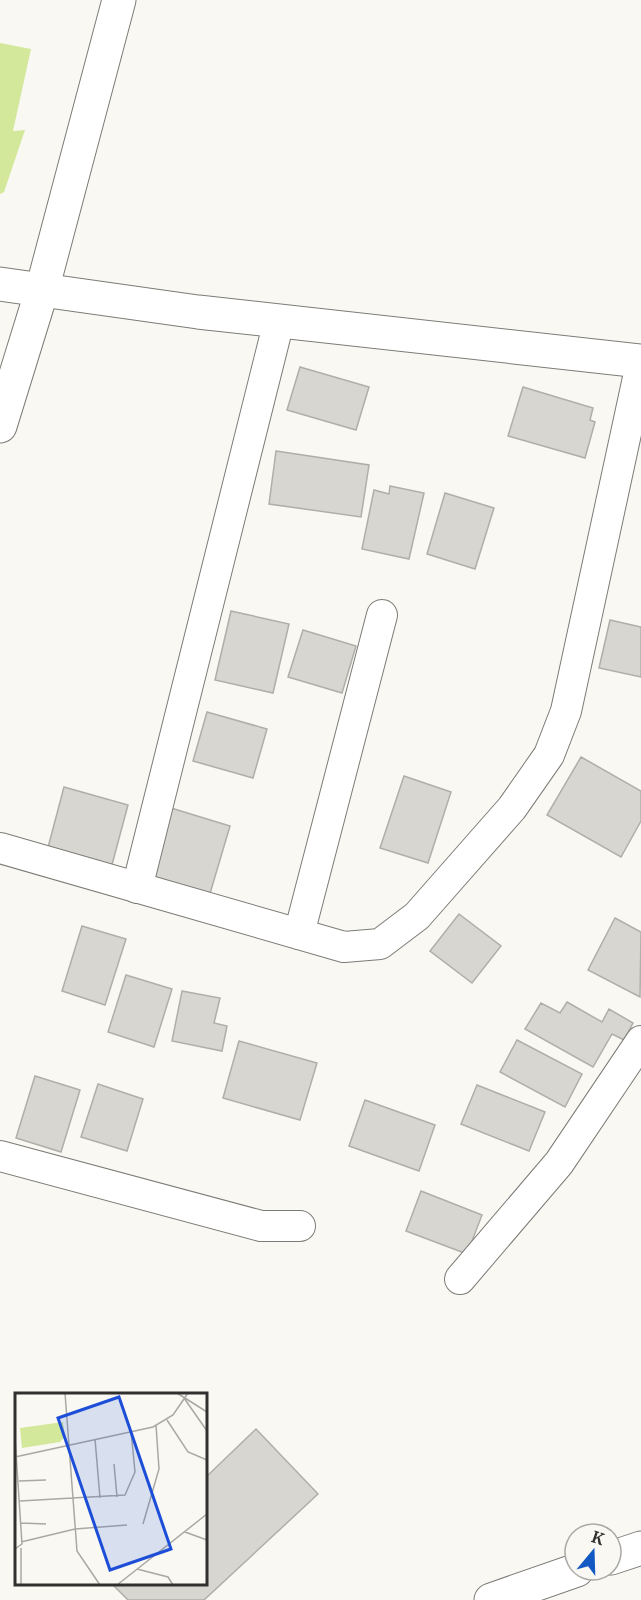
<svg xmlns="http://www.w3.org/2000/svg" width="641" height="1600" font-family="Merriweather,serif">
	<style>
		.green { fill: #d3e89a }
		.building { fill: #d8d6d1; stroke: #b0aea9; stroke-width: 1.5 }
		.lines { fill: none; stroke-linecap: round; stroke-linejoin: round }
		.street-casing { stroke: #7d7b76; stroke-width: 32 }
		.secondary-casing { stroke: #7d7b76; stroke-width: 35 }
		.street { stroke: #fff; stroke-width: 30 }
		.secondary { stroke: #fff; stroke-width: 33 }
		.inset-road { fill: none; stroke: #aaa8a4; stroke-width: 1.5 }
		.view { fill: #1d4ed8; fill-opacity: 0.15; stroke: #1d4ed8; stroke-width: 3 }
		.inset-edge { fill: none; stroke: #31302e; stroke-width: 3 }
	</style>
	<rect width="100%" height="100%" fill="#faf8f3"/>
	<!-- green -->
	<polygon class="green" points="0,43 31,49 13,131 25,130 4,192 0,194"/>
	<!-- building -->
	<g class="building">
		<polygon points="300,367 369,387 356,430 287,410"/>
		<polygon points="523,387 593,408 590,420 595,422 585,458 508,436"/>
		<polygon points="276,451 369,465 361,517 269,504"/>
		<polygon points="390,486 424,493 409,559 362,549 374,490 389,494"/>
		<polygon points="445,493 494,508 475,569 427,554"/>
		<polygon points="231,611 289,624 273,693 215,680"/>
		<polygon points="610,620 641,627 641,677 599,668"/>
		<polygon points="303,630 356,646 342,693 288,677"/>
		<polygon points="207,712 267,729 253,778 193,761"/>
		<polygon points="581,757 641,791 641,821 621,857 547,815"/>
		<polygon points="404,776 451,792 428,863 380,848"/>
		<polygon points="64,787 128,805 110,872 46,855"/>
		<polygon points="171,808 230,826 206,907 147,890"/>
		<polygon points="459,914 501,946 472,983 430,951"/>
		<polygon points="615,918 641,932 640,997 588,970"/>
		<polygon points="82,926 126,939 105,1005 62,991"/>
		<polygon points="126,975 172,989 154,1047 108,1032"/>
		<polygon points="182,991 220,998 214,1023 227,1026 222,1051 172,1041"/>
		<polygon points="567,1002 602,1022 609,1009 633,1023 624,1040 612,1034 593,1067 525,1029 541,1003 560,1013"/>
		<polygon points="517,1040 582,1074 565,1107 500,1072"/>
		<polygon points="239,1041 317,1063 300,1120 223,1098"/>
		<polygon points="35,1076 80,1090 61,1152 16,1138"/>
		<polygon points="98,1084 143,1099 127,1151 81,1137"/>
		<polygon points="477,1085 545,1112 529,1151 461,1124"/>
		<polygon points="365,1100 435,1125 419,1171 349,1146"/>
		<polygon points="421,1191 482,1215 467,1254 406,1231"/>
		<polygon points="256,1429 318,1494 204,1600 128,1600 112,1584 206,1584 206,1477"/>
	</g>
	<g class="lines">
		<!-- street casing -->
		<g class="street-casing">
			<g id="street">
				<polyline points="0,848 344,947 380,944 417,916 512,808 549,755 566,711 641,364"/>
				<polyline points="137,888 279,321"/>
				<polyline points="299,934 382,615"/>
				<polyline points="0,1156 261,1226 300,1226"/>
				<polyline points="460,1279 559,1163 641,1041"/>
			</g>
		</g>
		<!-- secondary casing -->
		<g class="secondary-casing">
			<g id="secondary">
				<polyline points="0,284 198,312 641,361"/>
				<polyline points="0,426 42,290 119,0"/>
				<polyline points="611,1558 641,1548"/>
				<polyline points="491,1600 577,1570"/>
			</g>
		</g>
		<!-- street -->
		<use href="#street" class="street"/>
		<!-- secondary -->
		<use href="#secondary" class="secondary"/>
	</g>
	<!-- overview -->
	<g transform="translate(15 1393)">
		<rect width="192" height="192" fill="#faf8f3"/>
		<path d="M48,29L50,43L45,49L7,55L5,35Z" fill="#d3e89a"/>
		<path class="inset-road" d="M50,0L62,158L85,192M162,0L192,19M169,5L192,38M152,27L173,59L192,67M0,45L7,151L0,156M80,46L85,105M0,64L138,34L158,22L173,0M99,71L102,104M4,88L31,87M5,108L110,102L120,79L116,38M6,130L31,131M128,131L144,76L141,32M170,139L192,147M6,149L60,136L112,132M6,155V192M122,176L153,184L158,192M102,192L192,121"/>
		<path class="view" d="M104,4L156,156L95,177L43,25Z"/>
		<rect width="192" height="192" class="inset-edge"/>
	</g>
	<!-- north arrow -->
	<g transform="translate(593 1552) rotate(19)"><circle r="28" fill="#faf8f3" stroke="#aaa8a4" stroke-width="1.5"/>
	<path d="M0-4.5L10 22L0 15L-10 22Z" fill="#1359c4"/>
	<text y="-9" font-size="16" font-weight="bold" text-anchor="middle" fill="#31302e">K</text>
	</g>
</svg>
